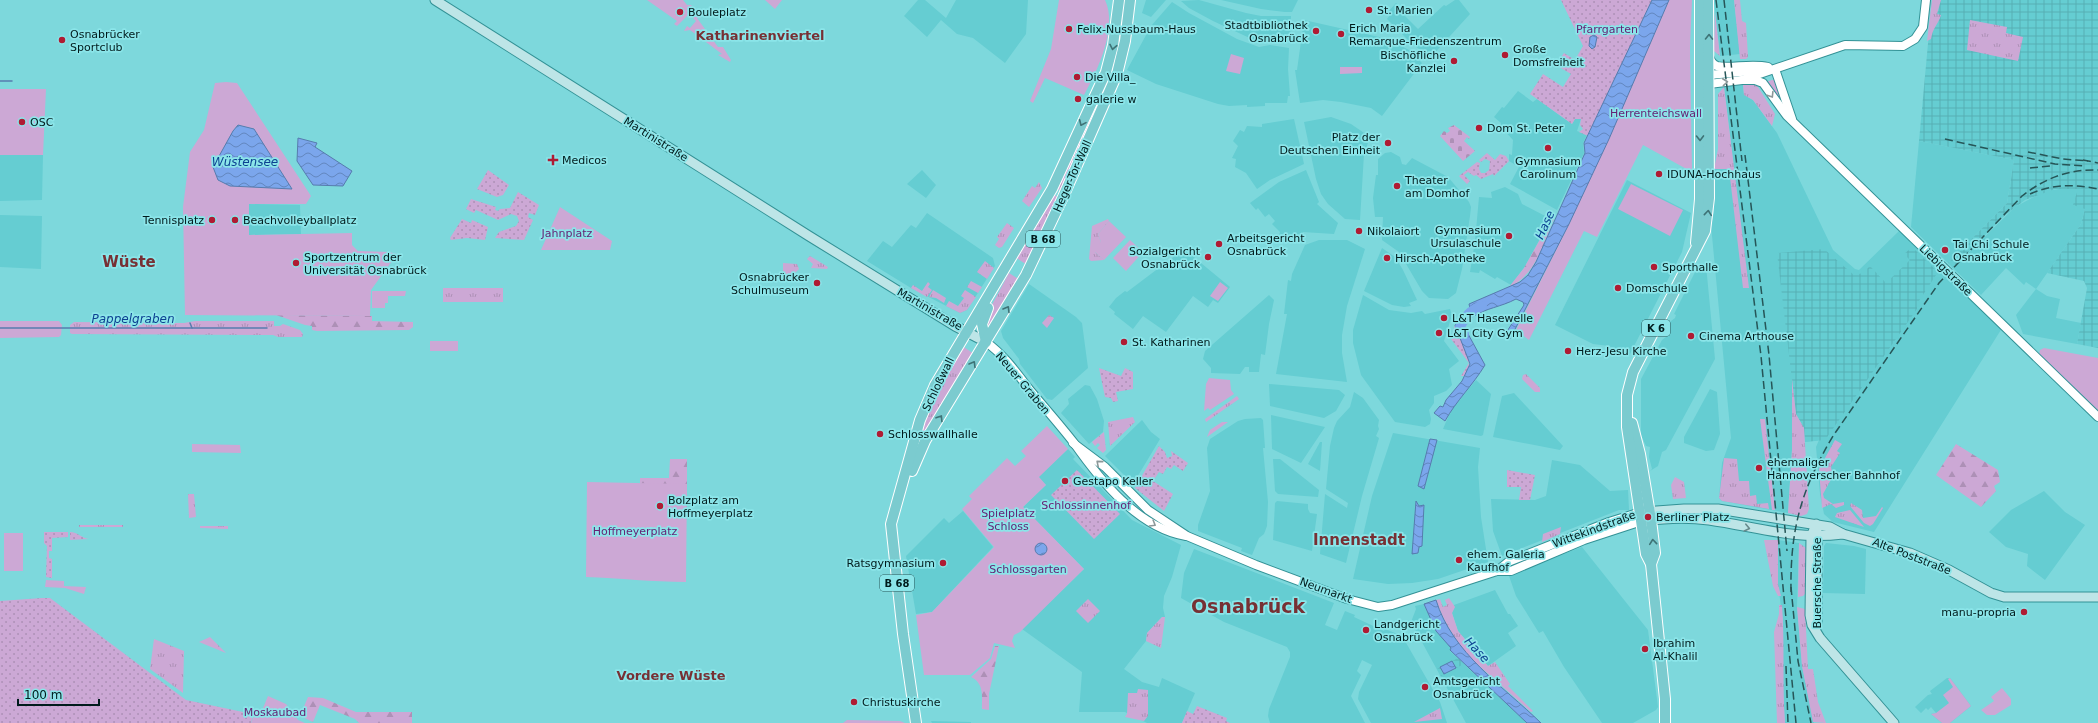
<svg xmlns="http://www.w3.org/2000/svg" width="2098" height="723" font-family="'DejaVu Sans',sans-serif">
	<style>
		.built { fill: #65cdd2 }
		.industrial { fill: url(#industrial-grid) }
		.grass { fill: url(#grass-tufts) }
		.forest { fill: url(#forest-firs) }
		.cemetery { fill: url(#cemetery-stones) }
		.park { fill: #cca8d5; fill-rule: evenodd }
		.garden { fill: url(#garden-dots) }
		.water { fill: url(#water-waves); stroke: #567cae }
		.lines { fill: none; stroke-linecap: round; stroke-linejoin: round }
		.stream { stroke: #567cae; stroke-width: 1.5 }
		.river { stroke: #7ba6ec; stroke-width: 10 }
		.tertiary-casing { stroke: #339296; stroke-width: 10 }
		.secondary-casing { stroke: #339296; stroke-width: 11 }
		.primary-casing { stroke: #fff; stroke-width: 12 }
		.tertiary { stroke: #fff; stroke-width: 8 }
		.secondary { stroke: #bde5e7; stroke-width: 9 }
		.primary { stroke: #7bcbcf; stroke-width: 10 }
		.rail { stroke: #265557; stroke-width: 1.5; stroke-dasharray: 8 4; stroke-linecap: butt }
		.oneway { stroke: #3e7376 }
		.oneway2 { stroke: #8c9899 }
		.oneway3 { stroke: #688a8c }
		.poi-dot { fill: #af1b33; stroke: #8be5e9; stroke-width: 1.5 }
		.labels { text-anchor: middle; stroke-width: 3.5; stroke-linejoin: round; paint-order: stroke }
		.shield { fill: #8be5e9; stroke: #2a585a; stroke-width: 1 }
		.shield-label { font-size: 10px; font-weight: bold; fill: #001b1c }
		.poi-label { font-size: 11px; fill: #001b1c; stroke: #8be5e9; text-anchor: start }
		.park-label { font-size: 11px; fill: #652374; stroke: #8be5e9 }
		.street-label { font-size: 11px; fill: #001b1c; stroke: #8be5e9 }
		.water-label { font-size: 12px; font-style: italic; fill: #0c4191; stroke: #8be5e9 }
		.quarter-label { font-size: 13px; font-weight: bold; fill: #773034; stroke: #8be5e9 }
		.district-label { font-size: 15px; font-weight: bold; fill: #773034; stroke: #8be5e9 }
		.town-label { font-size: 19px; font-weight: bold; fill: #773034; stroke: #8be5e9 }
	</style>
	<defs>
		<pattern id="industrial-grid" width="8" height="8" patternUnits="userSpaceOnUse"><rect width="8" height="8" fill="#65cdd2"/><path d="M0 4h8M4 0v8" fill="none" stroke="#56afb4"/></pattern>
		<pattern id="grass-tufts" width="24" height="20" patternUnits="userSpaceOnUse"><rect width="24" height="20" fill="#cca8d5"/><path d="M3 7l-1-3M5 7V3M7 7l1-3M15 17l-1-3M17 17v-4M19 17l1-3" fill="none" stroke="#ad90b6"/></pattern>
		<pattern id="forest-firs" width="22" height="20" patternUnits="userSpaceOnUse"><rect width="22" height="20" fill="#cca8d5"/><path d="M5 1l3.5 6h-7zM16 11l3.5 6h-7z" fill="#ad90b6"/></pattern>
		<pattern id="cemetery-stones" width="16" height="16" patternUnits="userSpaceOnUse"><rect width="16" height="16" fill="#cca8d5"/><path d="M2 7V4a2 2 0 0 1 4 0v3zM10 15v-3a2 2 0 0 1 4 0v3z" fill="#ad90b6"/></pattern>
		<pattern id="garden-dots" width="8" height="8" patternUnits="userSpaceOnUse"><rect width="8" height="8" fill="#cca8d5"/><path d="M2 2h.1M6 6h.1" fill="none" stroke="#ad90b6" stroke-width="1.8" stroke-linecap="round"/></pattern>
		<pattern id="water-waves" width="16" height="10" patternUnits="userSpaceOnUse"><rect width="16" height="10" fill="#7ba6ec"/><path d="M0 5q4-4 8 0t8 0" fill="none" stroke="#6286be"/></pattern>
	</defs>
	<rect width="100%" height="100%" fill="#7dd8dc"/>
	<!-- built -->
	<g class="built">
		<polygon points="918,0 925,0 946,18 956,0 1028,0 1026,34 1005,63 973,38 957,34 941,20 927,37 904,16"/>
		<polygon points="1146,0 1166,0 1151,17 1142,13"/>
		<polygon points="1199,0 1246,13 1261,16 1291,16 1290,42 1254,40 1213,21 1189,8 1181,1"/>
		<polygon points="1221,0 1298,0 1292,12 1285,12 1261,9"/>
		<polygon points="1455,0 1459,0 1470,14 1430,58 1408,40 1387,19 1390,15 1388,12 1396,3 1403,10 1401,12 1418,29 1444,5 1446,6"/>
		<polygon points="1714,0 1734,0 1740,54 1720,56"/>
		<polygon points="1172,2 1189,13 1237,39 1259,47 1270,45 1289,48 1288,69 1290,96 1288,96 1287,103 1265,103 1265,106 1247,107 1247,105 1229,106 1218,104 1156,84 1127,70 1151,26"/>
		<polygon points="1304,20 1388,39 1409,50 1422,63 1382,116 1371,108 1341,102 1323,100 1300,103 1295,70 1297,70"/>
		<polygon points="1743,85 1744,95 1753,100 1777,133 1833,250 1855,269 1859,270 1899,231 1902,226 2004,325 1874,532 1833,522 1824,514 1820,494 1816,447 1819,440 1805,442 1804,428 1796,414 1792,384 1792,450 1788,513 1722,501 1719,498 1722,463 1731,438 1711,225 1714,213 1714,169 1734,168 1724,87"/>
		<polygon points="1518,91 1533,102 1537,99 1572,124 1575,119 1581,119 1577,131 1587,135 1583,143 1584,153 1557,210 1510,184 1519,167 1509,161 1509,154 1512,155 1513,140 1500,126 1501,123 1494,117 1502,107 1504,108"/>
		<polygon points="1331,117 1351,124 1370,137 1364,154 1360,220 1345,219 1328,204 1321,194 1316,179 1304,122"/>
		<polygon points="1294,119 1304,164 1270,180 1257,189 1246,173 1235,167 1236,159 1232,158 1238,146 1233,141 1240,130 1244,132 1247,126 1262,127 1262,124"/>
		<polygon points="1919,141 2014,160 2007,203 1948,263 1911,227"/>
		<polygon points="1391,152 1400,157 1402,164 1406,165 1412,158 1448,177 1469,202 1471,207 1470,216 1462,269 1456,293 1448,299 1429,298 1422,291 1399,252 1382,240 1383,217 1375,217 1373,198 1376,175 1378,175 1378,159 1385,153"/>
		<polygon points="0,155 43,155 42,200 0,201"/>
		<polygon points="922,170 936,185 926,198 907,184"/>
		<polygon points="1306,170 1319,202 1317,204 1338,223 1334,234 1303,232 1298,239 1284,233 1282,237 1279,235 1280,232 1272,224 1275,221 1269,214 1265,217 1258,208 1256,210 1250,203 1279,182"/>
		<polygon points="1627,180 1691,213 1682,252 1629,356 1609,346 1593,344 1555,325"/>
		<polygon points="1505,187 1518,194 1522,204 1551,219 1524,268 1511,285 1497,277 1495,279 1480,270 1479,273 1470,272 1475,241 1479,197 1492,198 1491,192"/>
		<polygon points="2066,188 2078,188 2085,209 2081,224 2036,289 2047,296 2060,299 2056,318 2081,323 2077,344 2023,334 2016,315 2036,289 2026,282 2024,285 2006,268 1981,295 1953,268 2015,207 2045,191"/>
		<polygon points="249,204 300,205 301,234 249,235"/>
		<polygon points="927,213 993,258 995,266 967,310 960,313 911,288 867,261 883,241 892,247 911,225 916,228"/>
		<polygon points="0,215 42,216 41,269 0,267"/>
		<polygon points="1319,240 1347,240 1365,249 1347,306 1342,335 1342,353 1347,382 1276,374 1287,314 1284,314 1288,280 1291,281 1292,274 1305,245"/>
		<polygon points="1382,248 1395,257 1403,270 1417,300 1409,303 1411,306 1404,307 1392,305 1364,291"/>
		<polygon points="1184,249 1230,287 1218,303 1213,300 1208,307 1193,296 1166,332 1143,316 1133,329 1114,314 1115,312 1109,307 1116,298 1125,291 1127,292"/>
		<polygon points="1703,263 1706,265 1715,359 1666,450 1662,452 1658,466 1650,471 1652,469 1649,457 1650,447 1646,446 1641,435 1641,379 1662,340 1670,334 1666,328 1667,324 1675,318 1676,315 1674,314 1699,264"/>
		<polygon points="1029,284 1076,317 1082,323 1088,368 1052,400 1047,399 1020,364 1019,359 1003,338 1001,331"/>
		<polygon points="1269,295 1274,300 1269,324 1265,355 1261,354 1259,372 1249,372 1249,367 1245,367 1240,374 1211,373 1211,368 1203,359 1205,351"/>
		<polygon points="1363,295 1389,310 1411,313 1422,311 1425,314 1450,309 1452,315 1444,341 1459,361 1449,369 1452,385 1446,391 1434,396 1434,403 1429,410 1431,419 1430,424 1425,427 1395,422 1361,375 1353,343 1353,330"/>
		<polygon points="1476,380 1491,394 1483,435 1481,436 1443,429 1451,410"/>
		<polygon points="1269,384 1339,390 1345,395 1336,411 1324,418 1270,406"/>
		<polygon points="1085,385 1090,386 1097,399 1104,421 1103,432 1089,444 1061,413 1069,404 1068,399"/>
		<polygon points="1710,389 1717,392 1720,434 1714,450 1706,451 1684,443 1684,437"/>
		<polygon points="1354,392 1363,398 1379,420 1378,426 1379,429 1376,436 1379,438 1377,445 1362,496 1346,563 1320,554 1325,494 1347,508 1348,503 1326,489 1330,446 1334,428 1337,421 1350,407"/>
		<polygon points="1514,393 1563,446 1560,450 1493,437 1502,396"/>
		<polygon points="1271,415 1325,427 1301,463 1272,449"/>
		<polygon points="1261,418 1263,420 1265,448 1263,448 1268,502 1267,526 1264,534 1259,538 1252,555 1241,551 1242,548 1198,531 1198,525 1210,491 1207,448 1210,439 1238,421 1245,419"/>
		<polygon points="1142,420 1151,432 1160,439 1133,484 1105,456"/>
		<polygon points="1393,433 1480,448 1478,467 1481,517 1488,562 1438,579 1412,583 1388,584 1353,579 1372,496"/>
		<polygon points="1320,442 1322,442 1320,471 1308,464"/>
		<polygon points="1068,449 1075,457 1073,459 1132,520 1181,545 1172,577 1164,596 1163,608 1165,617 1162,617 1147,633 1146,641 1124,669 1142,682 1159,687 1162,678 1195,693 1182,723 1147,723 1125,712 1079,712 1082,672 1022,629 1084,569 1023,507 1046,485 1038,477"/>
		<polygon points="1273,459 1280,459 1319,490 1318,497 1278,494 1275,491"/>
		<polygon points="1552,460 1580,465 1610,491 1628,490 1629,510 1619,510 1502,556 1493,531 1491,499 1535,500 1546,496"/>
		<polygon points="2044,491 2065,512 2085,525 2045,580 2027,566 2028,554 2006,547 1989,532 2011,510"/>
		<polygon points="1277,501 1308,504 1308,509 1310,513 1317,514 1312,551 1273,540 1275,503"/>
		<polygon points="963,511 993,547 932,612 916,614 906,556 944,518 949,523"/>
		<polygon points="1778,540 1799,543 1797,607 1802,666 1814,723 1785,723 1782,673 1783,621 1778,585"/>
		<polygon points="1826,543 1854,546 1866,549 1865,594 1823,593 1824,546"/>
		<polygon points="1582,547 1648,630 1658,707 1656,710 1633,723 1602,723 1564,667 1543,631 1539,633 1516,596 1509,576 1510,574"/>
		<polygon points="1194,549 1334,603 1325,625 1337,630 1345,611 1355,615 1354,617 1384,631 1385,629 1395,633 1405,641 1440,702 1447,723 1371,723 1358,699 1359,692 1372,665 1362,660 1357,671 1361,675 1351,696 1365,723 1270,723 1268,716 1269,709 1290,657 1290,652 1287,647 1224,622 1181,598 1184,573"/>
		<polygon points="1495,590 1508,614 1510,614 1518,626 1508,633 1516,646 1488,666 1458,631 1452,613 1454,605"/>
		<polygon points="1424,604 1436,631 1452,649 1450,651 1527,723 1466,723 1411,622 1416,609 1415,606"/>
		<polygon points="1947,678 1950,678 1971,706 1950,723 1942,723 1931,714 1936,713 1931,707 1928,710 1926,708 1921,713 1915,707 1928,695 1932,694 1930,691"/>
		<polygon points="931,721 971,722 971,723 932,723"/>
	</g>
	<!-- industrial -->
	<g class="industrial">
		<polygon points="1932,0 2098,0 2098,348 2077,344 2087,288 2084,281 2047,273 2081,224 2085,209 2073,205 2078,189 2055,189 2025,200 2005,215 1953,268 1948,263 2007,203 2014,160 1919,141"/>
		<polygon points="1912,247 1938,272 1917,304 1917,309 1825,440 1805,442 1804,428 1796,414 1777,253 1824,249 1854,275 1863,273 1870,266 1886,283 1910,260 1904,254"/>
		<polygon points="1458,658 1464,664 1441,676 1437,669"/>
	</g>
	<!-- grass -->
	<g class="grass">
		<polygon points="1734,0 1740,0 1742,21 1746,23 1748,57 1746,59 1740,59"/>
		<path d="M1932,0H1941L1937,14L1941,15C1938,25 1933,27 1931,39L1927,41Z"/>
		<polygon points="1715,12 1720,56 1714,51"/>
		<polygon points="1970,20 2007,27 2006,33 2023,37 2018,61 1967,50"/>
		<polygon points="1340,67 1362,67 1362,73 1340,74"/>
		<polygon points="1775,79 1783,105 1766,82"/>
		<polygon points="1753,84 1758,87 1775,114 1772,126 1753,100 1744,95 1743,85"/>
		<polygon points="1102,85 1106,88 1062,189 1060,190 1057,189"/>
		<polygon points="1724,87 1749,288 1743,288 1729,169 1714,169 1718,149 1718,94"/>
		<polygon points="1039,182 1042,188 1029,207 1022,201 1032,186 1035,188"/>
		<polygon points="1054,194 1058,198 1027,265 1015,257"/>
		<polygon points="1108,219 1109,221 1098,234 1101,242 1095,252 1104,260 1091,261 1089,259 1092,226"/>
		<polygon points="1007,223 1014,228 1002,247 999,248 995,245 999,239 997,237"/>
		<polygon points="810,256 828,267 827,269 811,268 813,264 807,259"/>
		<polygon points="985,261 994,268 987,279 977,272"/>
		<polygon points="783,263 797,264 799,269 790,278 783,271"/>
		<polygon points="1009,273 1020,280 992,328 984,323 987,314"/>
		<polygon points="971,281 982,287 978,293 967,287"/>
		<polygon points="928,282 930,284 928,287 932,290 927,297 911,288 913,285 922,291"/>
		<rect x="443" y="288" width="60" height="14"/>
		<polygon points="933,290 946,298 944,303 936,298 929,297"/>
		<polygon points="965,290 976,297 967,310 960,313 946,306 949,301 958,306 964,298 961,296"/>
		<polygon points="1049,315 1054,318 1047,328 1042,323"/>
		<polygon points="195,321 274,321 274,326 280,326 283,324 300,330 303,334 302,337 278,337 273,335 72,334 70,333 70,325 74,322 184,323"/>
		<polygon points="961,345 974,354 911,463 934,395"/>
		<polygon points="1526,374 1540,388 1540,392 1535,392 1522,379 1523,375"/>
		<polygon points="1792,379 1796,414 1804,428 1809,509 1807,514 1801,516 1788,513 1792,450"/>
		<polygon points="1237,396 1239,399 1206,422 1205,419"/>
		<polygon points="1133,417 1135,422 1110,446 1108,422"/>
		<polygon points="1760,419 1765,419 1775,510 1772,510"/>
		<polygon points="1222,422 1228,422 1207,437 1210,430"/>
		<polygon points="1104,432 1106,450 1103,453 1097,448 1100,445 1098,443 1095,446 1092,442"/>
		<polygon points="1835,440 1842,444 1837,451 1840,453 1831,467 1833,476 1823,494 1824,498 1833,504 1844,502 1844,505 1836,508 1831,504 1822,508 1819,469"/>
		<polygon points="1724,458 1737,459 1739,481 1749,481 1750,496 1756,495 1757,504 1768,503 1769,509 1722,501 1719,498"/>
		<polygon points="1675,477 1684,482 1686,498 1673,499 1671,485"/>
		<polygon points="188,494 194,494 196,517 189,518"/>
		<polygon points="1851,503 1862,510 1863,518 1876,516 1882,507 1883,508 1873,524 1870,526 1864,523 1850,506"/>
		<polygon points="1850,510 1864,527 1835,517 1837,513"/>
		<rect x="79" y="525" width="44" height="2"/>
		<polygon points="200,526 228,526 228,529 200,528"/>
		<polygon points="1561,527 1560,534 1542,542 1543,534"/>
		<polygon points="1764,540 1778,540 1778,584 1781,596 1778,596 1773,586"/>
		<polygon points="1799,543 1806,548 1806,593 1803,596 1798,597"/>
		<path d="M1449,598L1455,607L1452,613L1458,631L1488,666L1495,662L1510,684L1508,686L1533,711L1531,712L1468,656C1455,639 1443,621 1436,600L1440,599L1443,607L1447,605L1445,600Z"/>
		<polygon points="1088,599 1100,611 1088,623 1076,611"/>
		<path d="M1779,605H1782C1785,644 1782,684 1785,723H1777L1774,632L1779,614Z"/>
		<polygon points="1797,607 1805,609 1808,669 1813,669 1818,702 1826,723 1813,722 1802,666"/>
		<polygon points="1162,617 1165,617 1161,648 1146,641 1147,633"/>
		<polygon points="210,637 226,653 199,642"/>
		<polygon points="154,639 184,651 183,693 150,669"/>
		<polygon points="1138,689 1148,690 1148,716 1144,721 1125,717 1127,714 1128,693 1137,693"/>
		<polygon points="1440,708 1442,719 1414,722"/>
	</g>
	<!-- forest -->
	<g class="forest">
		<path d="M1552,218L1554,219C1543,244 1536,275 1509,287L1524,268Z"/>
		<polygon points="276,315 372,316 372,321 413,322 413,327 409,330 317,331 312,330 312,326 305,325"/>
		<polygon points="1956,444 1998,470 2000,482 1994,486 1996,491 1981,507 1936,475"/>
		<polygon points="670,459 687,459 687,508 640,483 640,478 669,478"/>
		<path d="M995,646H999L989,694V710L982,709C982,696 984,683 971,677L991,659Z"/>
		<polygon points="308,697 323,698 356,712 412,712 412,723 359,723 355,719 320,705 313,722 300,716"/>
	</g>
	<!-- cemetery -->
	<polygon class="cemetery" points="1454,125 1470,137 1469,139 1467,137 1464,141 1475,151 1463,161 1440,136 1444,131 1447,133 1450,131 1448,128"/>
	<!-- park -->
	<g class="park">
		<polygon points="647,0 683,0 687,5 691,5 694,9 677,26 674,24 677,21"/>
		<polygon points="765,0 782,0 775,9"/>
		<path d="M1059,0H1105C1118,27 1098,70 1084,95L1045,78L1033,103L1030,101L1051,49Z"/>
		<polygon points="1669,0 1692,0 1690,47 1692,172 1643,145 1597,237 1584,231 1529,340 1516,330 1569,224"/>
		<polygon points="696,15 699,15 701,18 697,18 718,47 723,47 731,60 730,62 718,55 722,54 690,30 684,31 687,26 690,28 696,21 693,18"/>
		<polygon points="1231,54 1244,58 1240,74 1226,71"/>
		<path d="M226,82L237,83L311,196L306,204H249V235L352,233V245L358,251L389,252L397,254L371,290L370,316L185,315L183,207L190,152L204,130L215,83ZM238,125L254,129L214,167L233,131Z"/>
		<polygon points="0,89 46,89 43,155 0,155"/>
		<polygon points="1631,184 1683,210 1670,236 1618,209"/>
		<polygon points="560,207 612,241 610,250 541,250"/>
		<polygon points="1109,221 1126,237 1104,260 1095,252 1095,246 1101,242 1098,234"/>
		<polygon points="1130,240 1143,252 1126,271 1113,258"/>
		<polygon points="1220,282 1228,288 1218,301 1210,296"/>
		<polygon points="372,291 406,291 405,296 388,296 388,303 385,303 385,308 372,308"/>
		<polygon points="0,321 59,321 62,325 61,335 59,337 0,338"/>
		<rect x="430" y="341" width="28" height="10"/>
		<polygon points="2044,348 2098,358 2098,413 2039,355 2040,350"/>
		<polygon points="1209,378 1230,380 1231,390 1234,394 1210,410 1208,408 1204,411 1206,384"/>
		<polygon points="1047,426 1068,449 1039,477 1046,485 1023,507 1084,569 1020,632 1014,635 1012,641 1015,648 994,643 990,658 970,675 924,675 916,615 932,612 994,547 962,509 972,499 969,496 1007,458 1015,466 1026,456 1021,451"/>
		<polygon points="192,444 240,445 241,453 192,452"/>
		<path d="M587,482L687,484L686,582C652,582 620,578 586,577Z"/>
		<rect x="4" y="533" width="19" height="38"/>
		<polygon points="46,580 64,581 64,586 86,587 84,594 65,588 45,587"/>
		<polygon points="1950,678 1971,706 1950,723 1942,723 1931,714 1936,713 1949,703 1943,695 1953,687 1948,679"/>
		<polygon points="2002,688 2011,699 2011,705 1995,715 1987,715 1981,710 1994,701 1991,697"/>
		<polygon points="268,696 286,704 298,720 305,723 251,723 254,716 259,718"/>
		<polygon points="407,719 407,723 389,723 387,720"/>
		<polygon points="847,720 900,721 905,723 843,723"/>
	</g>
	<!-- garden -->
	<g class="garden">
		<polygon points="1561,0 1652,0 1588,136 1579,132 1583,129 1580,125 1581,119 1575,119 1572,124 1530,94 1543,74 1563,87 1571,74 1556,65 1564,53 1575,60 1583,46"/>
		<polygon points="1487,153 1495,160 1500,154 1506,156 1509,161 1494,176 1493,174 1481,179 1476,175 1474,176 1468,172 1464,175 1470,181 1467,184 1459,176 1477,162 1480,163 1479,169 1481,173 1485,173 1489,170 1490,161 1485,159 1481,162 1479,160"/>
		<polygon points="488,170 509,185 503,195 497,197 477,189"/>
		<polygon points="518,192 539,205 535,215 529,213 528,217 533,220 524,240 495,238 499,232 516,226 519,221 517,216 511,214 498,220 476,210 474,213 466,209 471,199 496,207 495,210 498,211 500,209 510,208"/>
		<polygon points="462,219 471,223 472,220 488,227 485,240 467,238 451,240 450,238"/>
		<polygon points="1455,325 1469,359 1469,368 1464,376 1461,376 1469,363 1451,339"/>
		<polygon points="1099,368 1121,376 1125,368 1133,372 1133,389 1116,392 1118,401 1113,402 1111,398 1105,397"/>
		<polygon points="1159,446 1165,452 1167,458 1172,456 1171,451 1188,463 1183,471 1174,465 1171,469 1167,467 1163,474 1159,472 1153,481 1173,494 1164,511 1135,488"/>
		<polygon points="1077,470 1120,514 1094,539 1051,495"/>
		<polygon points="1507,470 1535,475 1530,500 1519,500 1521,487 1507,487"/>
		<polygon points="44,532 68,532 68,537 52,538 52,551 49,551 49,558 52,559 52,578 46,577 47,546 44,543"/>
		<path d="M70,532C78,532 81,538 89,539L70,540Z"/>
		<polygon points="42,598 50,598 186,700 243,712 253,716 251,723 0,723 0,601"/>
		<polygon points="1197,706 1227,718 1226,721 1230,723 1182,723 1187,711 1193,714"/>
	</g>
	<!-- water -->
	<g class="water">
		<path d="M1652,0H1669L1609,139L1569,224L1510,339L1504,336L1524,305L1523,302L1516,299C1501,307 1486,308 1472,317L1469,304L1520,282L1528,275L1536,262L1585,153L1584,143Z"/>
		<polygon points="1594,35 1597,37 1595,47 1592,49 1589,46 1590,37"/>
		<polygon points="238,125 254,129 292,189 230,186 218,180 213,167 233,131"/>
		<polygon points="298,138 317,143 315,147 352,171 343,186 313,185 297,161"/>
		<path d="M1461,321L1485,365C1473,385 1456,401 1445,421L1434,413L1440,406L1443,407L1446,400L1462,381L1470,364L1455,325Z"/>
		<polygon points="1430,439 1437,440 1424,489 1418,486"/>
		<polygon points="1416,501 1419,506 1424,505 1422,546 1419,547 1418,553 1412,554"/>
		<circle cx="1041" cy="549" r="6"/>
		<path d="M1436,600C1452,653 1503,686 1541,723H1527L1450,650L1451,648L1436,631L1424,604Z"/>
		<polygon points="1452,661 1456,668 1444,674 1440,667"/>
	</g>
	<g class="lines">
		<!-- stream -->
		<g class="stream">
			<polyline points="0,81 12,81"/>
			<polyline points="190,323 192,328"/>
			<polyline points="0,328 267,328"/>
		</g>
		<!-- river -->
		<path class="river" d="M1464,334L1460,327C1465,316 1471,310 1482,306"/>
		<!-- tertiary casing -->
		<g class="tertiary-casing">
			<g id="tertiary">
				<path d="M1709,56C1710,60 1712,64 1717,66C1730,69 1751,63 1768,67"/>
				<polyline points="1775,69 1792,119"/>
				<polyline points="1705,78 1709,75 1762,70"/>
				<polyline points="1703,80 1709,84 1742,80 1845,45 1903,46 1915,39 1923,27 1926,0"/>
				<polyline points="1742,80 1755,80 1763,83 1787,116 2098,417"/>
				<path d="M986,342C1004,355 1016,372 1029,389C1044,407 1060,425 1074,443C1100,480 1138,528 1186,536"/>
				<polyline points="1073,443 1105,467 1148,510 1187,536 1256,565 1347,599 1378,607 1392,605 1497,571 1511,571 1584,540 1642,521"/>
				<polyline points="1497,571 1508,562 1609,522 1641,512"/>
			</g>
		</g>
		<!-- secondary casing -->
		<g class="secondary-casing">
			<g id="secondary">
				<polyline points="435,0 809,236 955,326 986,342"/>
				<polyline points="1643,512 1684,509 1718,509 1830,527 1843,534 1910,553 1949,570 1991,593 2004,597 2098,597"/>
				<path d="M1644,521C1665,518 1688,517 1709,520C1757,527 1793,540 1843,534"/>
				<polyline points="1816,524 1811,537 1810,615 1812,625 1820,638 1894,723"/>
				<polyline points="1817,626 1817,531"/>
			</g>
		</g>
		<!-- primary casing -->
		<g class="primary-casing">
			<g id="primary">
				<polyline points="1696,243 1700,199 1700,0"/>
				<polyline points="986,342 982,324 988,308"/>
				<polyline points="1632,423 1640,454 1651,520 1655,553 1651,564"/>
				<polyline points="912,471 925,441 1026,275 1063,197 1117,74 1125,41 1130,0"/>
				<polyline points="916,723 903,634 891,524 920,420 935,385 1052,189 1106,72 1113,45 1119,0"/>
				<polyline points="1665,723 1665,699 1651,564 1646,554 1627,427 1627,395 1633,372 1705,231 1709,198 1708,0"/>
			</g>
		</g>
		<!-- tertiary -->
		<use href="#tertiary" class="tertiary"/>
		<!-- secondary -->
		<use href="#secondary" class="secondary"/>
		<!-- primary -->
		<use href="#primary" class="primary"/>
		<!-- rail -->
		<g class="rail">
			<polyline points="1716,0 1761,356 1796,723"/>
			<polyline points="1724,0 1742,161"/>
			<polyline points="1945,139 2055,164 2084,166"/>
			<polyline points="2028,152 2063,159 2088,161"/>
			<polyline points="1745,155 1769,355 1787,551"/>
			<polyline points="2083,160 2098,163"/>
			<polyline points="2030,168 2050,166"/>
			<path d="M2030,194C2053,184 2074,184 2098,189"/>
			<polyline points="1791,587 1798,661 1811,723"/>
			<path d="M1791,592C1790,529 1801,490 1833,436L1939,283L2022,196C2045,178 2069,169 2098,170"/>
			<polyline points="1786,666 1788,723"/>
		</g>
	</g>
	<!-- one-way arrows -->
	<defs><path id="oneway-chevron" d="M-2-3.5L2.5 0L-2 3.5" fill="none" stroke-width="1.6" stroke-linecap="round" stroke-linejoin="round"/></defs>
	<g class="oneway">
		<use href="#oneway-chevron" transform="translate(1709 37) rotate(-89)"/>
		<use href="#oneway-chevron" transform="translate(1113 47) rotate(101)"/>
		<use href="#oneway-chevron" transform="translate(1082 123) rotate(114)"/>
		<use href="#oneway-chevron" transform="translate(1700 138) rotate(89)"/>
		<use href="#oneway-chevron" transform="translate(1708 213) rotate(-84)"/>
		<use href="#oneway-chevron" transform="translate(1007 309) rotate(-59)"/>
		<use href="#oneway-chevron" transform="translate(973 364) rotate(-59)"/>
		<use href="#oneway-chevron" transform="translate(940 418) rotate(-58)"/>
		<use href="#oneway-chevron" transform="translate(1653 542) rotate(-96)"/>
	</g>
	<g class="oneway2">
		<use href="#oneway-chevron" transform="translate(1725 82) rotate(-6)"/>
		<use href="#oneway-chevron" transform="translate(1771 95) rotate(58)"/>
		<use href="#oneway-chevron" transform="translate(1099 463) rotate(-139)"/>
		<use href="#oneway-chevron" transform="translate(1153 524) rotate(31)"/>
	</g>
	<use class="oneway3" href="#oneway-chevron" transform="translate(1747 528) rotate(13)"/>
	<!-- markers -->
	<g class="poi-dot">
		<circle cx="1369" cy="10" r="4"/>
		<circle cx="680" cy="12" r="4"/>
		<circle cx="1069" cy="29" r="4"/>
		<circle cx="1316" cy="31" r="4"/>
		<circle cx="1341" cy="34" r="4"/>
		<circle cx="62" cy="40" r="4"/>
		<circle cx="1505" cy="55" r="4"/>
		<circle cx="1454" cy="61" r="4"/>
		<circle cx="1077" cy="77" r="4"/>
		<circle cx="1078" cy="99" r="4"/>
		<circle cx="22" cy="122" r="4"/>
		<circle cx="1479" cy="128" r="4"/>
		<circle cx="1388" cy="143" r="4"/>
		<circle cx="1548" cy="148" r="4"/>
		<path d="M551 154h4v4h4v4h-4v4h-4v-4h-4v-4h4z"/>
		<circle cx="1659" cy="174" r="4"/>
		<circle cx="1397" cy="186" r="4"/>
		<circle cx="212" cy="220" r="4"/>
		<circle cx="235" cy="220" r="4"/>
		<circle cx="1359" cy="231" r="4"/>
		<circle cx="1509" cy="236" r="4"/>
		<circle cx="1219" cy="244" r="4"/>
		<circle cx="1945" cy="250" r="4"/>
		<circle cx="1208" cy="257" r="4"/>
		<circle cx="1387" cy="258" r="4"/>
		<circle cx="296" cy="263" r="4"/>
		<circle cx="1654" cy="267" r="4"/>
		<circle cx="817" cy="283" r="4"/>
		<circle cx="1618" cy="288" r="4"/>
		<circle cx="1444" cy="318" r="4"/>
		<circle cx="1439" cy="333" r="4"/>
		<circle cx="1691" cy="336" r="4"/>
		<circle cx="1124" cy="342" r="4"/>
		<circle cx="1568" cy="351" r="4"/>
		<circle cx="880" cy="434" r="4"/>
		<circle cx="1759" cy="468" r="4"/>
		<circle cx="1065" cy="481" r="4"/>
		<circle cx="660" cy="506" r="4"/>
		<circle cx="1648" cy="517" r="4"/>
		<circle cx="1459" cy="560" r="4"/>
		<circle cx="943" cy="563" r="4"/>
		<circle cx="2024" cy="612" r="4"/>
		<circle cx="1366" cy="630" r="4"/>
		<circle cx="1645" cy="649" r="4"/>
		<circle cx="1425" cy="687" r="4"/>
		<circle cx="854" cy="702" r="4"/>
	</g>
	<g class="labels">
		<!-- shield labels -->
		<g class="shield">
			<rect x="1026" y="231" width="34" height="16" rx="3"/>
			<rect x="1642" y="320" width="28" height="16" rx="3"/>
			<rect x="880" y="575" width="34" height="16" rx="3"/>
		</g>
		<g class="shield-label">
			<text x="1043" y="243">B 68</text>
			<text x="1656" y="332">K 6</text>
			<text x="897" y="587">B 68</text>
		</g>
		<!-- poi labels -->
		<g class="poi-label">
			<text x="1377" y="14">St. Marien</text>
			<text x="688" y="16">Bouleplatz</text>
			<text x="1308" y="29" text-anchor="end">Stadtbibliothek<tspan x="1308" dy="13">Osnabrück</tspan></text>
			<text x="1349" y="32">Erich Maria<tspan x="1349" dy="13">Remarque-Friedenszentrum</tspan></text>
			<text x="1077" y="33">Felix-Nussbaum-Haus</text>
			<text x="70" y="38">Osnabrücker<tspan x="70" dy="13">Sportclub</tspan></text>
			<text x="1513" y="53">Große<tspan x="1513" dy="13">Domsfreiheit</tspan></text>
			<text x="1446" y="59" text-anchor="end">Bischöfliche<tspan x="1446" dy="13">Kanzlei</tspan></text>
			<text x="1085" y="81">Die Villa_</text>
			<text x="1086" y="103">galerie w</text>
			<text x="30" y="126">OSC</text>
			<text x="1487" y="132">Dom St. Peter</text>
			<text x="1380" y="141" text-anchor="end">Platz der<tspan x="1380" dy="13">Deutschen Einheit</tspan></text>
			<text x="562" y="164">Medicos</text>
			<text x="1548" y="165" text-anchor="middle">Gymnasium<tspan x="1548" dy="13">Carolinum</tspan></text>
			<text x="1667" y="178">IDUNA-Hochhaus</text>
			<text x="1405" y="184">Theater<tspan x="1405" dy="13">am Domhof</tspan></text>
			<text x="204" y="224" text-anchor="end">Tennisplatz</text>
			<text x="243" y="224">Beachvolleyballplatz</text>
			<text x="1501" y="234" text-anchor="end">Gymnasium<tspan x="1501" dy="13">Ursulaschule</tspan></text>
			<text x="1367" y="235">Nikolaiort</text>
			<text x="1227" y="242">Arbeitsgericht<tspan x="1227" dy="13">Osnabrück</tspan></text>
			<text x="1953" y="248">Tai Chi Schule<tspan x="1953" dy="13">Osnabrück</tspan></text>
			<text x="1200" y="255" text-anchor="end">Sozialgericht<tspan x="1200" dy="13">Osnabrück</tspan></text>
			<text x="304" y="261">Sportzentrum der<tspan x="304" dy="13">Universität Osnabrück</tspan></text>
			<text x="1395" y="262">Hirsch-Apotheke</text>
			<text x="1662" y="271">Sporthalle</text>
			<text x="809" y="281" text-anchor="end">Osnabrücker<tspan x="809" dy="13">Schulmuseum</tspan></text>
			<text x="1626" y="292">Domschule</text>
			<text x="1452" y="322">L&amp;T Hasewelle</text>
			<text x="1447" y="337">L&amp;T City Gym</text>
			<text x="1699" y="340">Cinema Arthouse</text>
			<text x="1132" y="346">St. Katharinen</text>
			<text x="1576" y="355">Herz-Jesu Kirche</text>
			<text x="888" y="438">Schlosswallhalle</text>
			<text x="1767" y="466">ehemaliger<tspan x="1767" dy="13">Hannoverscher Bahnhof</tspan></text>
			<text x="1073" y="485">Gestapo Keller</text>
			<text x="668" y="504">Bolzplatz am<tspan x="668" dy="13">Hoffmeyerplatz</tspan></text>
			<text x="1656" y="521">Berliner Platz</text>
			<text x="1467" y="558">ehem. Galeria<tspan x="1467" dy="13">Kaufhof</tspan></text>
			<text x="935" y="567" text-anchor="end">Ratsgymnasium</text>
			<text x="2016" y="616" text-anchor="end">manu-propria</text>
			<text x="1374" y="628">Landgericht<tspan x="1374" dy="13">Osnabrück</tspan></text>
			<text x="1653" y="647">Ibrahim<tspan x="1653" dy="13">Al-Khalil</tspan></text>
			<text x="1433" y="685">Amtsgericht<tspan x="1433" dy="13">Osnabrück</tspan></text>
			<text x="862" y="706">Christuskirche</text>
		</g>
		<!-- park labels -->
		<g class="park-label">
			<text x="1607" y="33">Pfarrgarten</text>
			<text x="1656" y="117">Herrenteichswall</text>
			<text x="567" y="237">Jahnplatz</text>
			<text x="1086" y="509">Schlossinnenhof</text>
			<text x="1008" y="517">Spielplatz<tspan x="1008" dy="13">Schloss</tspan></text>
			<text x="635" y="535">Hoffmeyerplatz</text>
			<text x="1028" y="573">Schlossgarten</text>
			<text x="275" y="716">Moskaubad</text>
		</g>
		<!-- street labels -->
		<g class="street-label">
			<text transform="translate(656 139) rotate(32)" y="4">Martinistraße</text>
			<text transform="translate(1072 176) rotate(-66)" y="4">Heger-Tor-Wall</text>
			<text transform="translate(1946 270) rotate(44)" y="4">Liebigstraße</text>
			<text transform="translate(930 309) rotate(30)" y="4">Martinistraße</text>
			<text transform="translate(1023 383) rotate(50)" y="4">Neuer Graben</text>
			<text transform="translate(938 384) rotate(-64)" y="4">Schloßwall</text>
			<text transform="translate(1594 529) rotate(-20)" y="4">Wittekindstraße</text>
			<text transform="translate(1912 556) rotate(21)" y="4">Alte Poststraße</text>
			<text transform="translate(1817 583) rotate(-90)" y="4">Buersche Straße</text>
			<text transform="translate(1326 590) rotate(20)" y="4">Neumarkt</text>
		</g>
		<!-- water labels -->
		<g class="water-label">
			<text x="245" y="166">Wüstensee</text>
			<text transform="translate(1545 225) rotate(-66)" y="4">Hase</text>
			<text x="133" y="323">Pappelgraben</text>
			<text transform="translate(1477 650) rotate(47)" y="4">Hase</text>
		</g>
		<!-- quarter labels -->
		<g class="quarter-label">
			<text x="760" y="40">Katharinenviertel</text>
			<text x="671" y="680">Vordere Wüste</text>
		</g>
		<!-- district labels -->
		<g class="district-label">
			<text x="129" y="267">Wüste</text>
			<text x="1359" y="545">Innenstadt</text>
		</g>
		<!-- town labels -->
		<g class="town-label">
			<text x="1248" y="613">Osnabrück</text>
		</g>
	</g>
	<!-- scale -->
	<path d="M18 699v6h81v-6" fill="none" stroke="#001b1c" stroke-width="2"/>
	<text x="24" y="699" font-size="12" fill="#001b1c" stroke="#8be5e9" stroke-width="3" paint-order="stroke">100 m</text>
</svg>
